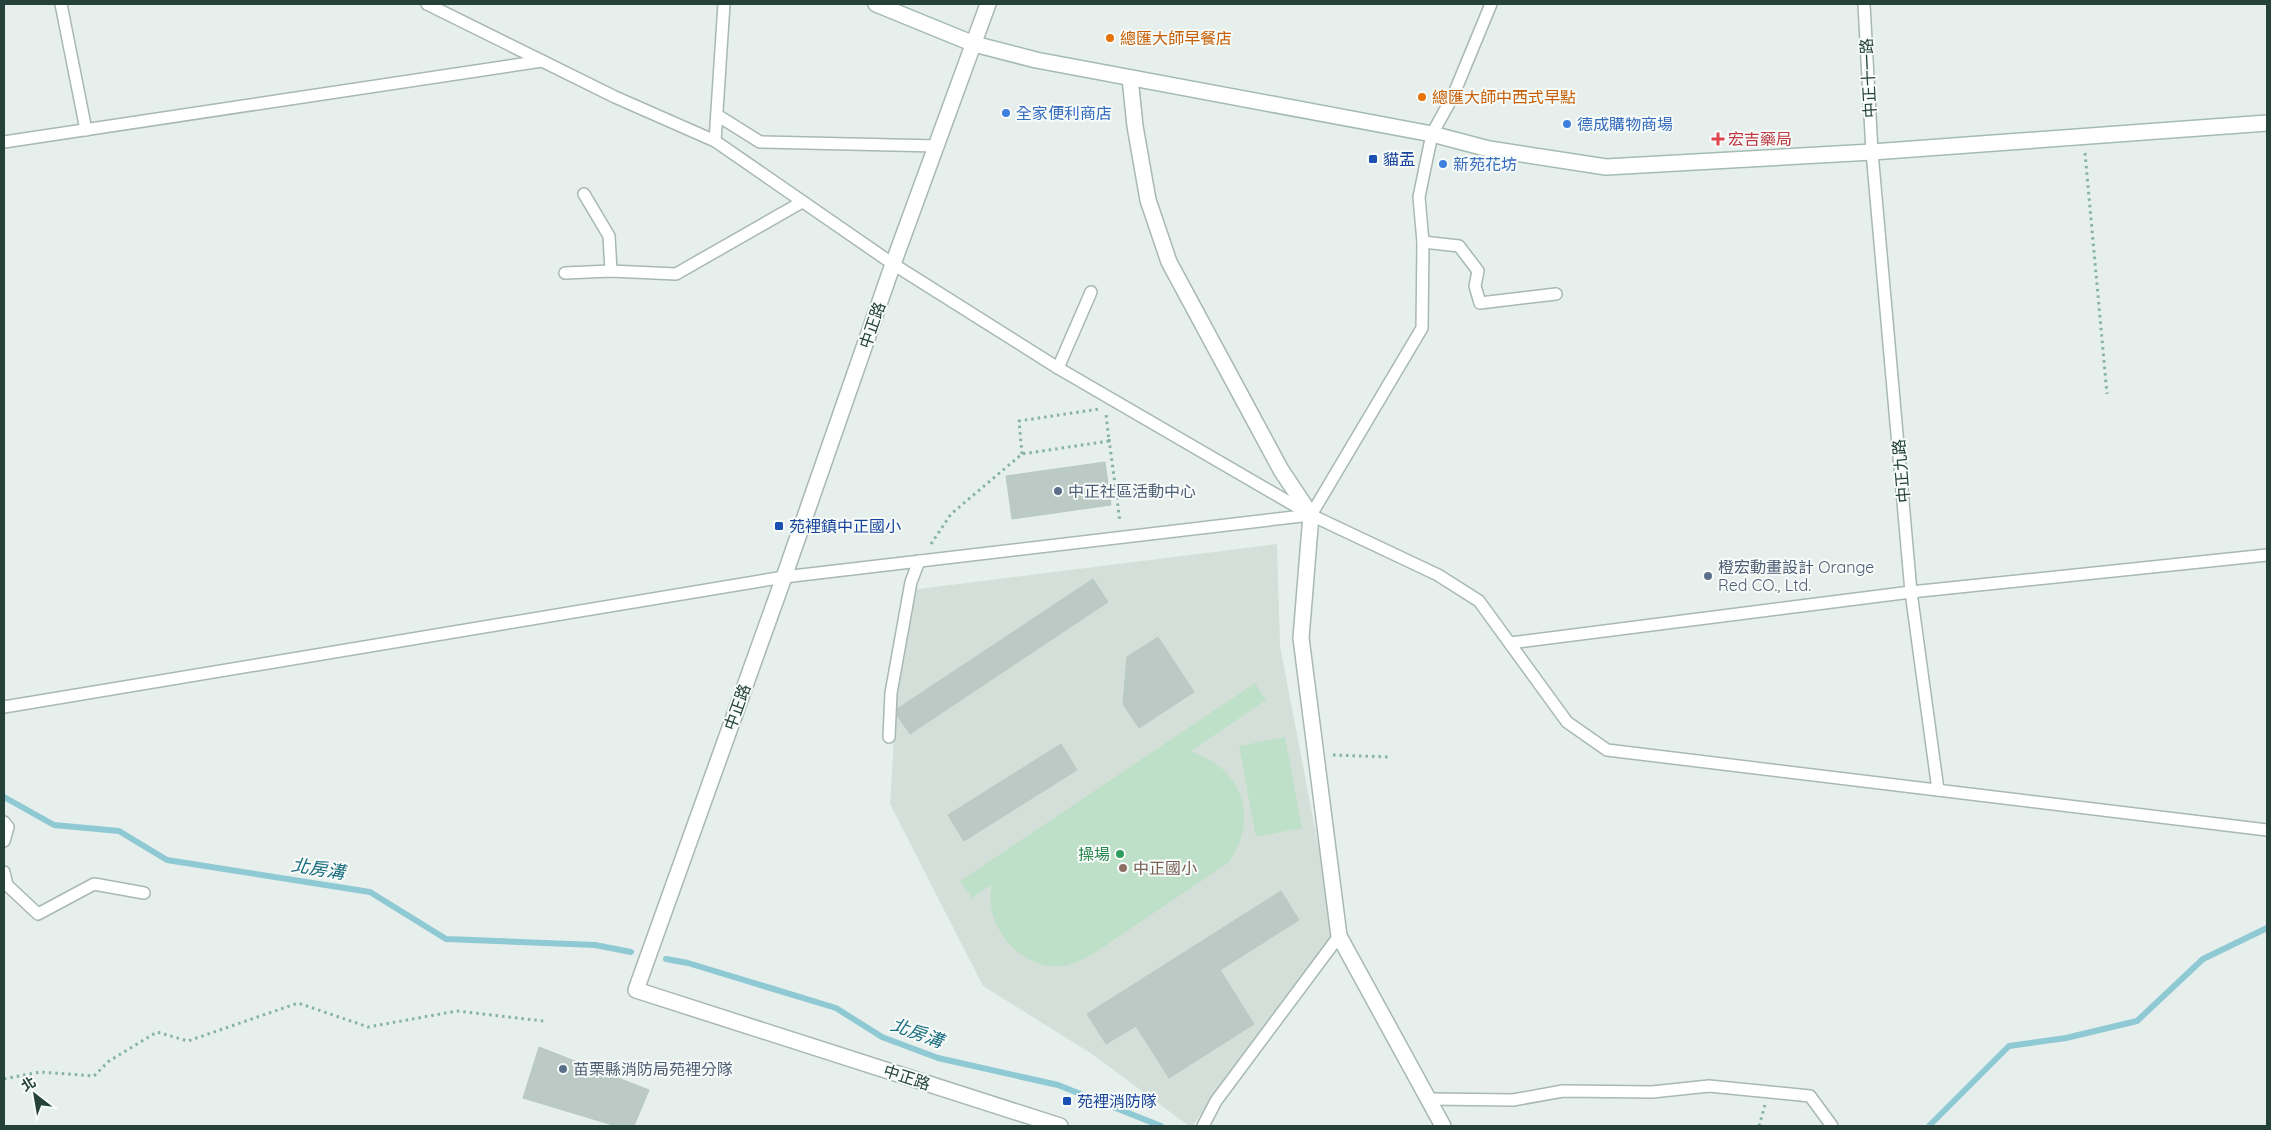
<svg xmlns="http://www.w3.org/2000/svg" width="2271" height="1130" font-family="Quicksand,'Noto Sans TC',sans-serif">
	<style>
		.built { fill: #d4dfda }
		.green { fill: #bfe0c8 }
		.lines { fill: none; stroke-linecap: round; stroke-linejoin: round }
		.stream { stroke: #8ec9d4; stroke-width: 6 }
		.building { fill: #bbcac4; stroke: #b8c9c2 }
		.service-casing { stroke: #a8b8b2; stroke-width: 14 }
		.minor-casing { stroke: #a8b8b2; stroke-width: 18 }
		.tertiary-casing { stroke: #a8b8b2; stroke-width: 18 }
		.secondary-casing { stroke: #a4bbb3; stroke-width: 18 }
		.path { stroke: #86b3a5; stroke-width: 3; stroke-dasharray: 2.5 4; stroke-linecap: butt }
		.service { stroke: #fff; stroke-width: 11 }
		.minor { stroke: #fff; stroke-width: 15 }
		.tertiary { stroke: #fff; stroke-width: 15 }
		.secondary { stroke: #fff; stroke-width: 15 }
		.food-dot { fill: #e8710a; stroke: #f7fbf9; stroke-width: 2 }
		.shop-dot { fill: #3f7fe0; stroke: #f7fbf9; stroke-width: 2 }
		.health-dot { fill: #e0444e; stroke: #f7fbf9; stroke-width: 2 }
		.transit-dot { fill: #1a4fb4; stroke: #f7fbf9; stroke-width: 2 }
		.service-dot { fill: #5c6f8a; stroke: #f7fbf9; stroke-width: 2 }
		.leisure-dot { fill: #2e9e5b; stroke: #f7fbf9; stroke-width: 2 }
		.education-dot { fill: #8d6e63; stroke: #f7fbf9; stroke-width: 2 }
		.labels { text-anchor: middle; stroke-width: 4; stroke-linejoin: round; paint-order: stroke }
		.food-label { font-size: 16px; fill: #c56008; stroke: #f7fbf9; text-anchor: start }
		.street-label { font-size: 16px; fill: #24423a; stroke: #f7fbf9 }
		.shop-label { font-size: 16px; fill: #366cbe; stroke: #f7fbf9; text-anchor: start }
		.health-label { font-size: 16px; fill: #be3a42; stroke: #f7fbf9; text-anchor: start }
		.transit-label { font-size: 16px; fill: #164399; stroke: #f7fbf9; text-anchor: start }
		.service-label { font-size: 16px; fill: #4e5e75; stroke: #f7fbf9; text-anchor: start }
		.leisure-label { font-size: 16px; fill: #27864d; stroke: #f7fbf9; text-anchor: end }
		.education-label { font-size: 16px; fill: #785e54; stroke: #f7fbf9; text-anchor: start }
		.water-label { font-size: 18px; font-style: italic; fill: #1c6f80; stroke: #f7fbf9 }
	</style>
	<rect width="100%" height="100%" fill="#e6efeb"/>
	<!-- built -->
	<polygon class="built" points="1277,544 1280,646 1335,933 1192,1126 1189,1126 1092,1054 983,986 890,804 903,591"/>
	<!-- green -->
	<g class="green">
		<path d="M1255,683L1266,700L1191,751C1198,754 1205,757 1212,761C1249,785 1254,829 1228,863L1093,954C1086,958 1079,962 1071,964C1040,974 1007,951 996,923C990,911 990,898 991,885L972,898L960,881Z"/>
		<polygon points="1285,737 1302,828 1256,837 1239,746"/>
	</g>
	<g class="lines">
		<!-- stream -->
		<g class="stream">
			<polyline points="4,797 54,825 119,831 167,860 370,892 446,939 595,945 631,952"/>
			<polyline points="666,959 688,963 836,1008 882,1037 938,1058 1058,1085 1161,1126"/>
			<polyline points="1929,1126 2009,1046 2066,1038 2137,1021 2203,959 2267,928"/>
		</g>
	</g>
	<!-- building -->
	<g class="building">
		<polygon points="1105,462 1111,505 1012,519 1006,476"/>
		<polygon points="1093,579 1108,602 910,734 894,711"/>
		<polygon points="1158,637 1194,692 1139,728 1123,704 1127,657"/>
		<polygon points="1061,744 1077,770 964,841 948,815"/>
		<polygon points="1281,891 1299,920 1220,970 1254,1024 1169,1078 1136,1026 1106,1044 1087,1014"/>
		<polygon points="539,1047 649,1090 634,1126 616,1126 523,1098"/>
	</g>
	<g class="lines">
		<!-- service casing -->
		<g class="service-casing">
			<g id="service">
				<polyline points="61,4 86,130"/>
				<polyline points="427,4 615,97 715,141 893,264 1058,368 1311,515 1438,575 1479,601 1567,722 1607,750 2267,830"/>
				<polyline points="1864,4 1872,152 1911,592 1938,790"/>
				<polyline points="717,115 760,142 937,146"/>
				<polyline points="715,141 724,4"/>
				<polyline points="4,142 542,61"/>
				<polyline points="584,194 609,236 611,271"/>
				<polyline points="1423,242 1459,246 1478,271 1475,286 1480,303 1556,294"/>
				<polyline points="565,273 611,271 676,274 802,202"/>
				<polyline points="1058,368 1091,292"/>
				<polyline points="1510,643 1911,592 2267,555"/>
				<polyline points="4,707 784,577 1311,515 1422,328 1423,242 1419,197 1432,134 1453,96 1491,4"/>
				<polyline points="889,737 891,693 911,582 919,561"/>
				<polyline points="4,822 8,827 4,841"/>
				<polyline points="4,872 7,885 38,914 94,884 144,893"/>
				<polyline points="1430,1099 1513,1100 1563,1091 1652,1092 1709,1086 1810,1096 1832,1126"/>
				<polyline points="1203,1126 1216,1101 1339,936"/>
			</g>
		</g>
		<!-- minor casing -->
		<g class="minor-casing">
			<polyline id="minor" points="988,4 893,264 784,577 636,990 1060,1126"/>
		</g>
		<!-- tertiary casing -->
		<g class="tertiary-casing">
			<polyline id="tertiary" points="1130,78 1135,126 1148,200 1169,262 1281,470 1311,515 1301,638 1339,936 1443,1126"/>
		</g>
		<!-- secondary casing -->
		<g class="secondary-casing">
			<polyline id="secondary" points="876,4 974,44 1036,60 1432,134 1489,149 1606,167 1872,152 2267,123"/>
		</g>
		<!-- path -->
		<g class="path">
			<polyline points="2085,153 2107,394"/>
			<polyline points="1109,439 1120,522"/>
			<polyline points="1022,454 1019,421 1099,409"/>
			<polyline points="931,544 951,514 1022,454 1109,441 1106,414"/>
			<polyline points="1333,755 1390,757"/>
			<polyline points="4,1079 40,1072 94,1076 109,1061 157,1032 188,1041 298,1003 368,1027 457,1011 544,1021"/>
			<polyline points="1759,1126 1765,1105"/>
		</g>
		<!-- service -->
		<use href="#service" class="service"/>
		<!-- minor -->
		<use href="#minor" class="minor"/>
		<!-- tertiary -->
		<use href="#tertiary" class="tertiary"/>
		<!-- secondary -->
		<use href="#secondary" class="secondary"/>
	</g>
	<!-- markers -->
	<g class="food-dot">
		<circle cx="1110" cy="38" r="5"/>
		<circle cx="1422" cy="97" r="5"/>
	</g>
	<g class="shop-dot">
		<circle cx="1006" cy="113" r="5"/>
		<circle cx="1567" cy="124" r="5"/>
		<circle cx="1443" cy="164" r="5"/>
	</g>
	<path class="health-dot" d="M1715.5 131.5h5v5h5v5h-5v5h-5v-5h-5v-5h5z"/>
	<g class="transit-dot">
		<rect x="1368" y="154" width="10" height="10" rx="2.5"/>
		<rect x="774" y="521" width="10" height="10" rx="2.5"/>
		<rect x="1062" y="1096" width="10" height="10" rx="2.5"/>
	</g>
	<g class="service-dot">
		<circle cx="1058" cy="491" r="5"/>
		<circle cx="1708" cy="576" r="5"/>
		<circle cx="563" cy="1069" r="5"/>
	</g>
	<circle class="leisure-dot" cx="1120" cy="854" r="5"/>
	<circle class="education-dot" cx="1123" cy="868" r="5"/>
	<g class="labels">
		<!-- food labels -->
		<g class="food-label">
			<text x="1120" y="44">總匯大師早餐店</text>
			<text x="1432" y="103">總匯大師中西式早點</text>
		</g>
		<!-- street labels -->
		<g class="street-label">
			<text transform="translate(1868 78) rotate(-93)" y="6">中正十一路</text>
			<text transform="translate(872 325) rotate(-71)" y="6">中正路</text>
			<text transform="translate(1901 471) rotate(-95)" y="6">中正九路</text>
			<text transform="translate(737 707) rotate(-70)" y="6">中正路</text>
			<text transform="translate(907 1077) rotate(18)" y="6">中正路</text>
		</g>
		<!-- shop labels -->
		<g class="shop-label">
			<text x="1016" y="119">全家便利商店</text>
			<text x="1577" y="130">德成購物商場</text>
			<text x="1453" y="170">新苑花坊</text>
		</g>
		<!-- health labels -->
		<g class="health-label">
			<text x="1728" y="145">宏吉藥局</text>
		</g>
		<!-- transit labels -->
		<g class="transit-label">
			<text x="1383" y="165">貓盂</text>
			<text x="789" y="532">苑裡鎮中正國小</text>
			<text x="1077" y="1107">苑裡消防隊</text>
		</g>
		<!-- service labels -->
		<g class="service-label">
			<text x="1068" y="497">中正社區活動中心</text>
			<text x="1718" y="573">橙宏動畫設計 Orange<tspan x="1718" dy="18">Red CO., Ltd.</tspan></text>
			<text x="573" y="1075">苗栗縣消防局苑裡分隊</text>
		</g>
		<!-- leisure labels -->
		<g class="leisure-label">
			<text x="1110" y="860">操場</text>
		</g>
		<!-- education labels -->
		<g class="education-label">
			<text x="1133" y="874">中正國小</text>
		</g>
		<!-- water labels -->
		<g class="water-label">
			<text transform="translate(318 869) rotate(9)" y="6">北房溝</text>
			<text transform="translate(917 1033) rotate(20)" y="6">北房溝</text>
		</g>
	</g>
	<!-- border -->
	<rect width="2271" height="1130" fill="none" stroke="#24423a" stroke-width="10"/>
	<!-- north arrow -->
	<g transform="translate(35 1095) rotate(329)" stroke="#f7fbf9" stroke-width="4" paint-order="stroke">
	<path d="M0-4L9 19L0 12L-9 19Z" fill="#24423a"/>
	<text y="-8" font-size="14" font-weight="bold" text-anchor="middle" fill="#24423a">北</text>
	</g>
</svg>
